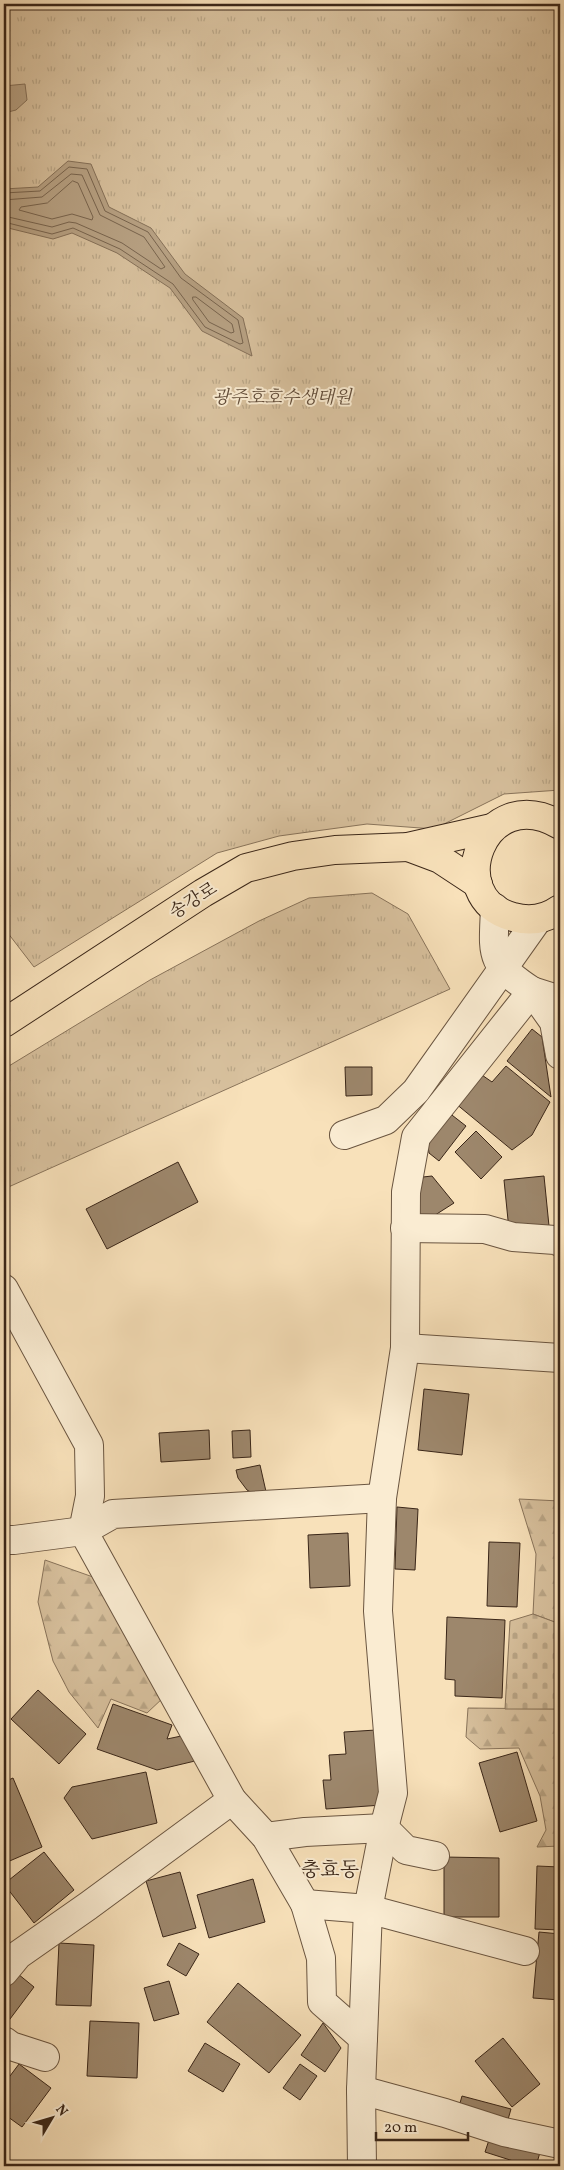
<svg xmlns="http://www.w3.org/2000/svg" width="564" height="2170" font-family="Vollkorn,'Noto Serif KR',serif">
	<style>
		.forest { fill: url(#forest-firs); stroke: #89745b }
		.cemetery { fill: url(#cemetery-stones); stroke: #89745b }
		.park { fill: url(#park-tufts); stroke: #89745b }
		.water { fill: #b7a183; stroke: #857058 }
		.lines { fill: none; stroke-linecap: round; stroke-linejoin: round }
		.shore { stroke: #78644e; stroke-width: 1 }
		.building { fill: #9d876c; stroke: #3a2618 }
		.minor-casing { stroke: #6a5540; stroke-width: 30 }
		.major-casing { stroke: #3a2618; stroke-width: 30 }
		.minor { stroke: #faecd2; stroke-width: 28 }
		.major { stroke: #f8e1ba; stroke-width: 28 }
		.labels { text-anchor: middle; stroke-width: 4; stroke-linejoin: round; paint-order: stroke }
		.park-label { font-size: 18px; font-style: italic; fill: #624d3a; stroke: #faecd2 }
		.street-label { font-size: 18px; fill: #3a2618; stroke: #faecd2 }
		.quarter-label { font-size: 20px; fill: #3a2618; stroke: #faecd2 }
	</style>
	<defs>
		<pattern id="forest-firs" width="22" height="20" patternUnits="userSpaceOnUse" patternTransform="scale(1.25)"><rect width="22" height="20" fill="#d8c19e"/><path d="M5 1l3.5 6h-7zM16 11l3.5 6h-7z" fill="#baa687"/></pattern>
		<pattern id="cemetery-stones" width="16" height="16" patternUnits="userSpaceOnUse" patternTransform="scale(1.25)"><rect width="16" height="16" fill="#d8c19e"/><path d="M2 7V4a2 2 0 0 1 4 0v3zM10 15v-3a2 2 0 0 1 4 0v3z" fill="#baa687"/></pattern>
		<pattern id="park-tufts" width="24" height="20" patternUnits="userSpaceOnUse" patternTransform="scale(1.25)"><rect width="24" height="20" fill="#d8c19e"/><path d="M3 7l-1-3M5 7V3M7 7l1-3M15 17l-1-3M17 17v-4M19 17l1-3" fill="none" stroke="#baa687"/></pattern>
	</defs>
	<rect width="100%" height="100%" fill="#f8e1ba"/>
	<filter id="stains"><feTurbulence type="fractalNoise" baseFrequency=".004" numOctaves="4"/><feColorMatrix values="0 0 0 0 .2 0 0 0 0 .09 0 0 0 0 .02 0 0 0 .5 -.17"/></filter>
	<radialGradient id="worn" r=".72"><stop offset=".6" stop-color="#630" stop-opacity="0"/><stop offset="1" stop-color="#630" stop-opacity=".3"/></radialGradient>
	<!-- forest -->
	<g class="forest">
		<polygon points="519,1499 560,1501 560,1624 533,1614 536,1554"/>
		<polygon points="45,1560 93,1577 164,1697 147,1713 111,1699 98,1728 69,1692 53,1661 38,1602"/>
		<polygon points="468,1708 560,1709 560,1846 537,1847 546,1830 540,1796 519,1748 480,1749 466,1737"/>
	</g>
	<!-- cemetery -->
	<polygon class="cemetery" points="533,1614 560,1624 560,1709 505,1709 510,1621"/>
	<!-- park -->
	<g class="park">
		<polygon points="4,4 560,4 560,790 504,794 434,829 367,824 279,836 217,853 34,967 4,928"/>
		<polygon points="372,893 408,914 450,989 4,1189 4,1069 150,980 259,921 309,898"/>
	</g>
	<!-- water -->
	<g class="water">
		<polygon points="25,84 27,100 16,110 4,113 4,86"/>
		<polygon points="68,161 91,164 109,207 151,228 185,274 243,318 252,356 202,331 170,288 117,253 72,233 53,239 4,227 4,189 38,187"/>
	</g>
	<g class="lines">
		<!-- shore -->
		<g class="shore">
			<polygon points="73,181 78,183 93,217 92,220 72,214 52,219 19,210 21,207 47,203"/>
			<polyline points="4,193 40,191 69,167 87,169 105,211 148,232 181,278 238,320 243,343 240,344 205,327 173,284 120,249 73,228 52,234 4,222"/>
			<polyline points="4,200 42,197 71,174 82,175 100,215 144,237 165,267 161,269 122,243 76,223 69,222 52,227 4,216"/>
			<polygon points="193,297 196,297 232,324 234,332 231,333 209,322 193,300"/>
		</g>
	</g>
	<!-- building -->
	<g class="building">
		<polygon points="532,1029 542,1037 551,1097 507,1061"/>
		<polygon points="506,1066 550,1102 532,1135 512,1150 455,1103 479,1073 492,1082"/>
		<polygon points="345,1067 372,1067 372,1095 346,1096"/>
		<polygon points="448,1112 466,1126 439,1161 429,1153 427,1139"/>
		<polygon points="476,1131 502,1157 481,1179 455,1152"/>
		<polygon points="178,1162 198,1202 107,1249 86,1209"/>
		<polygon points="432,1176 454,1203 432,1217 419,1217 418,1202 423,1177"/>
		<polygon points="544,1176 549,1226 509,1230 504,1180"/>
		<polygon points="424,1389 469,1394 462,1455 418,1450"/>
		<polygon points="209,1430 210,1459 161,1462 159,1433"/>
		<polygon points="250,1430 251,1457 233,1458 232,1431"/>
		<polygon points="260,1465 267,1496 256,1495 247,1490 238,1478 236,1470"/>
		<polygon points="397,1507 418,1509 415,1570 395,1569"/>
		<polygon points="348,1533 350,1586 310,1588 308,1535"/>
		<polygon points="489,1542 520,1543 517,1607 487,1606"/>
		<polygon points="447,1617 505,1620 502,1698 455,1696 455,1680 445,1679"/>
		<polygon points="38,1690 86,1734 59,1764 11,1719"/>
		<polygon points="113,1704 172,1725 167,1739 186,1735 195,1761 157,1770 97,1749"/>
		<polygon points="376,1730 382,1805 326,1809 323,1780 331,1780 329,1755 346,1754 344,1732"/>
		<polygon points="517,1752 537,1821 500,1832 479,1763"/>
		<polygon points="146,1772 157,1823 92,1839 64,1798 72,1787"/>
		<polygon points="13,1778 42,1847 5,1863 4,1782"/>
		<polygon points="44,1852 74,1890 34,1923 4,1884"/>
		<polygon points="444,1857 499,1858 499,1917 444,1917"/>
		<polygon points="537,1866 560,1867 560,1930 535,1929"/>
		<polygon points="180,1872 196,1928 163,1937 146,1881"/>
		<polygon points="253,1879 265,1922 209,1938 197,1895"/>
		<polygon points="539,1932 560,1934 560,2000 533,1998"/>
		<polygon points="59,1943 94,1945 91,2006 56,2005"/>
		<polygon points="179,1943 199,1954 186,1976 167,1965"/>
		<polygon points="18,1974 34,1987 4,2027 4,1993"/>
		<polygon points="169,1981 179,2014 154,2021 144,1988"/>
		<polygon points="238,1983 301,2035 269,2073 207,2022"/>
		<polygon points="90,2021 139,2023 137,2078 87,2076"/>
		<polygon points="323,2023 341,2048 325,2072 301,2055"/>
		<polygon points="503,2038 540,2084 512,2107 475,2061"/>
		<polygon points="205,2043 240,2064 223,2092 188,2071"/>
		<polygon points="19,2064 51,2088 22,2127 4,2114 4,2084"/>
		<polygon points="300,2064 317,2076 300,2100 283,2088"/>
		<polygon points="462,2096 511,2109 507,2123 458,2110"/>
		<polygon points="491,2134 541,2149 536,2166 529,2166 485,2152"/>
	</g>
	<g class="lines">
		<!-- minor casing -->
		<g class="minor-casing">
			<g id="minor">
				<polyline points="560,1000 532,991 554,1022 560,1055"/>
				<polyline points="344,1135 386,1120 416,1091 538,919"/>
				<polyline points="405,1228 485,1229 513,1237 555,1240 560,1242"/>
				<polyline points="4,1289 89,1445 90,1496 83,1531 232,1800 266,1837 305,1904 321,1958 322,2002 363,2038"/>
				<polyline points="405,1348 560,1358"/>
				<polyline points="4,1540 14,1540 83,1531 113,1514 382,1498"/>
				<polyline points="266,1837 305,1832 384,1828 406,1850 435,1856"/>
				<polyline points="305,1904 368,1909 525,1951"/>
				<polyline points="4,1972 18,1955 88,1906 232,1800"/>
				<polyline points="4,2041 11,2046 45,2057"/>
				<polyline points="361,2090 445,2113 504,2132 560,2144"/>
				<path d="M362,2166L361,2090L368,1909L384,1828L393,1793L378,1611L382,1498L405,1348L406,1192L416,1137L532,991C489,963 493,956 495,908"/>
			</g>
		</g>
		<!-- major casing -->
		<g class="major-casing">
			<g id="major">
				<path d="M560,825C483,780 441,898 513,917C530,922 546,919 560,909"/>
				<polyline points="408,847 440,859 478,884"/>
				<polyline points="4,1023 203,893 246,868 293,856 335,850 408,847 492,828"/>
			</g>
		</g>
		<!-- minor -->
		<use href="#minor" class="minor"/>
		<!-- major -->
		<use href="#major" class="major"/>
	</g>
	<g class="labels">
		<!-- park labels -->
		<g class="park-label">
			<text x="282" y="403">광주호호수생태원</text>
		</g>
		<!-- street labels -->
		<g class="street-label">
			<text transform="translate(193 900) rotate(-32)" y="6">송강로</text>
		</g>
		<!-- quarter labels -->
		<g class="quarter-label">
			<text x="330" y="1876">충효동</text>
		</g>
	</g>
	<!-- margin -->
	<rect width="564" height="2170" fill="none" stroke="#f8e1ba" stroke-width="20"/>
	<rect x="5" y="5" width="554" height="2160" fill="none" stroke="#3a2618" stroke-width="2.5"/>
	<rect x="10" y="10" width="544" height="2150" fill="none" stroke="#3a2618"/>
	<!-- north arrow -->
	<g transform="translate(52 2118) rotate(52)" stroke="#faecd2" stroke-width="4" paint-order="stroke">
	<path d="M0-4L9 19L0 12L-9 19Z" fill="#3a2618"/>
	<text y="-8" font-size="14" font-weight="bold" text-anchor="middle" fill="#3a2618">N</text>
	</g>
	<!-- scale -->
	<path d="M376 2132v8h92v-8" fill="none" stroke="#3a2618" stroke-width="2.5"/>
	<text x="384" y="2132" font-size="15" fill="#3a2618" stroke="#faecd2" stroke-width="4" paint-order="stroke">20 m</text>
	<rect width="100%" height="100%" filter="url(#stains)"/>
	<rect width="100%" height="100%" fill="url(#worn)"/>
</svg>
